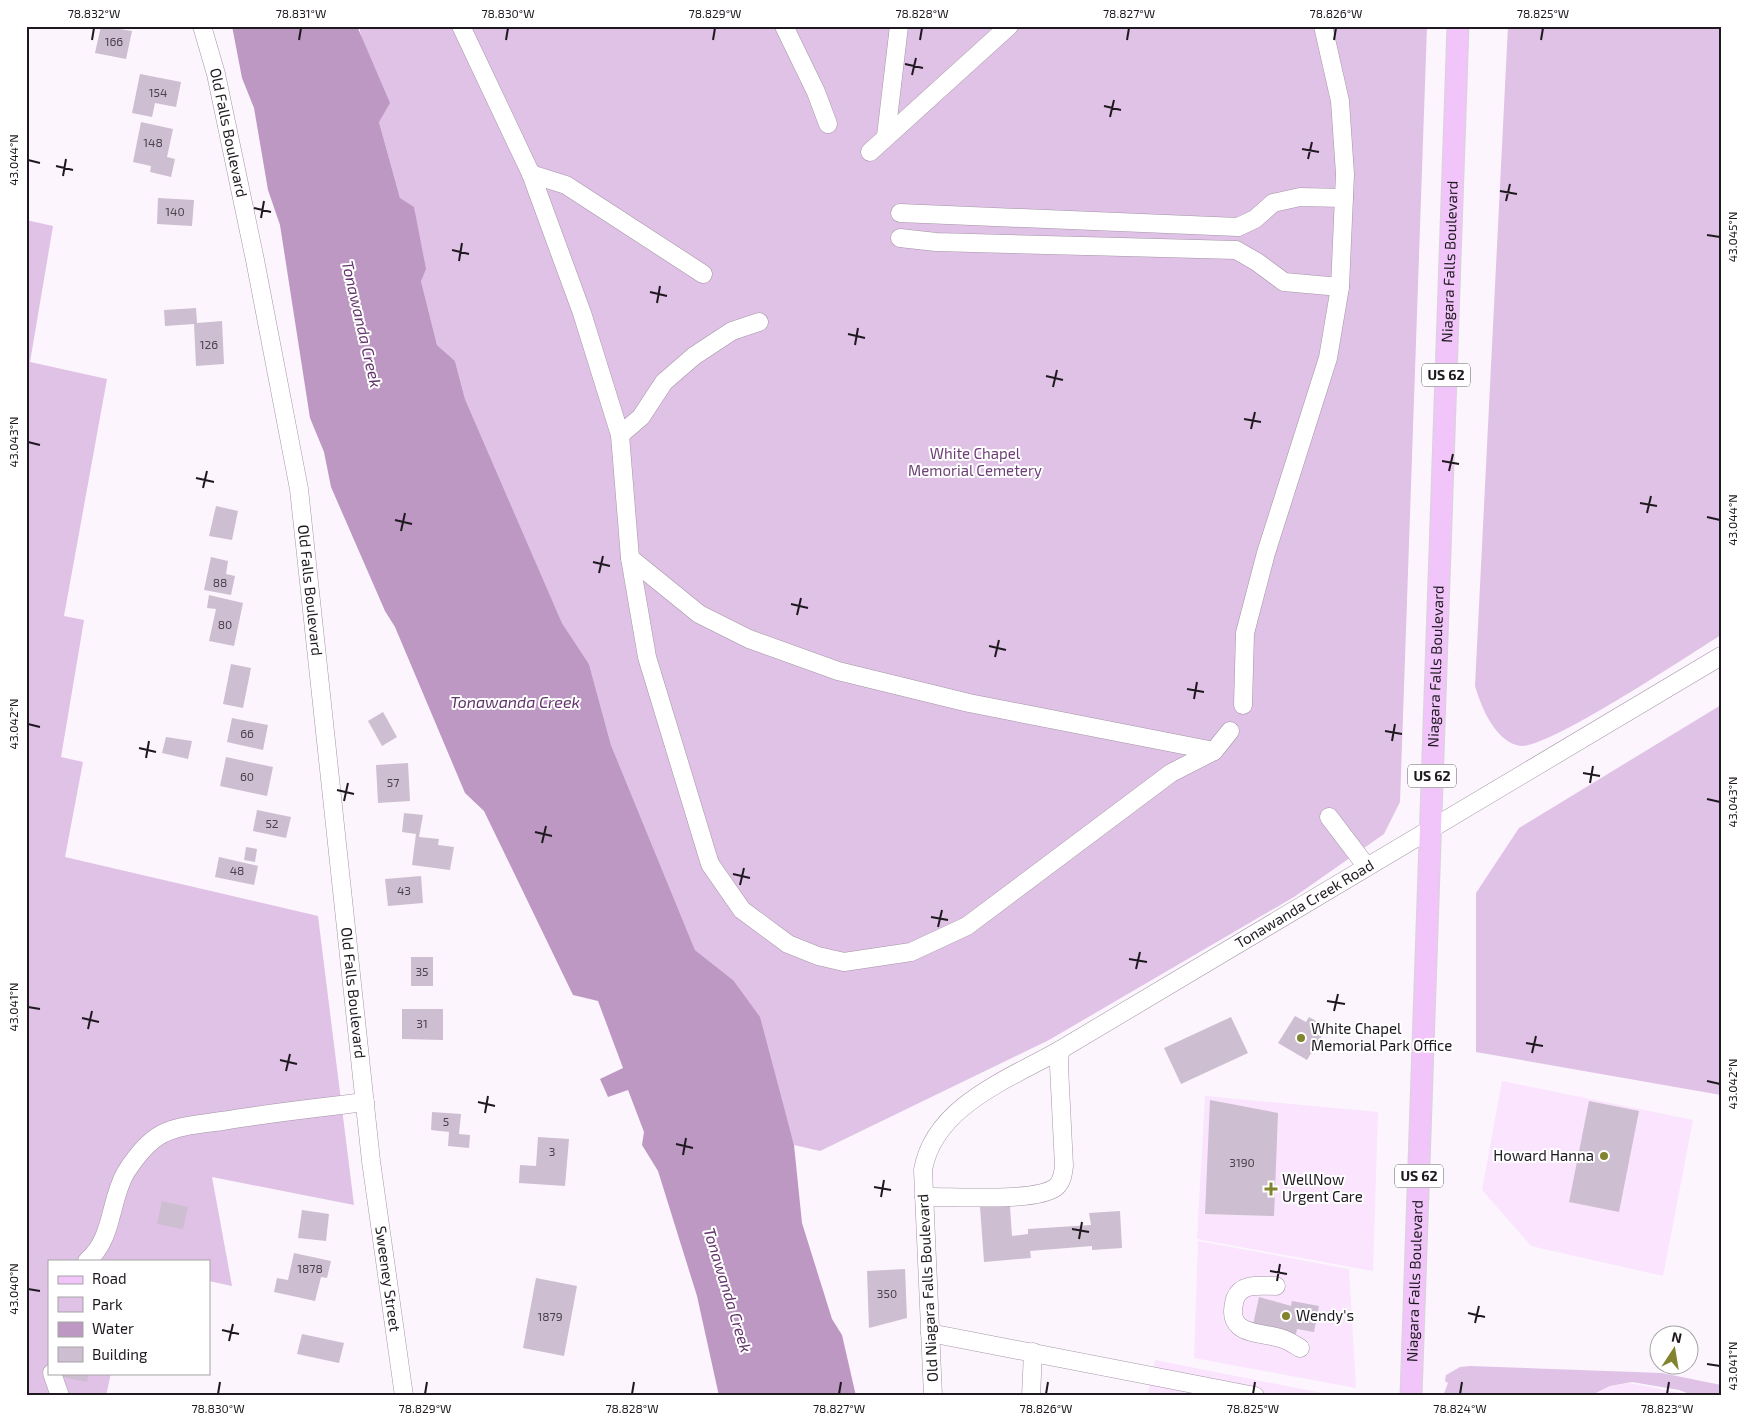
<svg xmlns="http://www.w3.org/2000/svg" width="1747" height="1422" font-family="'Exo 2',sans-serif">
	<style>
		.built { fill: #fae4fe }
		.green { fill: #dfc2e5 }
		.water { fill: #bd98c3 }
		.building { fill: #cebed1 }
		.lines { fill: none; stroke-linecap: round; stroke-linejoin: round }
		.minor-casing { stroke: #a595a7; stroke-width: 19 }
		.major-casing { stroke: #d6d5d7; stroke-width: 23 }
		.minor { stroke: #fff; stroke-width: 18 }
		.major { stroke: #f1c5f9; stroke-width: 21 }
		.ticks { fill: none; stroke: #1e181f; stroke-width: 2 }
		.poi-dot { fill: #81832e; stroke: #fff; stroke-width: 2 }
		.labels { text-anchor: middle; stroke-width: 4; stroke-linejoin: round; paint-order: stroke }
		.number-label { font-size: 12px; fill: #4a424c }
		.shield { fill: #fff; stroke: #625d62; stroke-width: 1 }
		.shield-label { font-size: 14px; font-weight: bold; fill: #1e181f }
		.street-label { font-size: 15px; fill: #1e181f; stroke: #fff }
		.park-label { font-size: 15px; fill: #6e3f77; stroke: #fff }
		.poi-label { font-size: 15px; fill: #1e181f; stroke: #fff; text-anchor: start }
		.water-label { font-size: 16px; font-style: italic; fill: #63346c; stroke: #fff }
		.neatline { fill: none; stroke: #1e181f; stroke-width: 2 }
		.ticks-label { font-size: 12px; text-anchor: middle; fill: #1e181f }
	</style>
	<rect width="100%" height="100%" fill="#fcf5fd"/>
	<!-- built -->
	<g class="built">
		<polygon points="1502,1081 1693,1120 1663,1276 1531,1246 1482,1190"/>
		<polygon points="1205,1096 1378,1112 1373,1271 1197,1239"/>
		<polygon points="1198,1241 1349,1269 1356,1388 1194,1358"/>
		<polygon points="1155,1360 1337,1396 1147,1396"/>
		<polygon points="1630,1383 1695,1396 1592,1396 1611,1386"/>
	</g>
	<!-- green -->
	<g class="green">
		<polygon points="359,26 1427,26 1400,802 1384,834 1294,897 1049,1040 820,1151 794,1145 781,1099 733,980 695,950 611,745 589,664 562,623 465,399 455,361 437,345 421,281 414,208 400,198 379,122"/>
		<path d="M1508,26H1721V635C1689,655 1549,748 1521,746C1496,743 1481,707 1475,686Z"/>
		<polygon points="26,220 53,226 30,362 107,379 64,616 84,620 61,757 83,762 65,857 318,916 354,1205 212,1177 232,1286 209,1281 209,1261 49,1261 49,1373 111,1373 106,1396 26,1396"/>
		<polygon points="1721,705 1721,1095 1476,1052 1476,893 1519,828"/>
		<polygon points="1470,1366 1662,1373 1721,1385 1721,1396 1695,1396 1679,1390 1632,1382 1610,1386 1590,1396 1443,1396 1448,1383 1445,1381 1446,1375 1460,1367"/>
	</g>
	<!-- water -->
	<polygon class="water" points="232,26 357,26 390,103 379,122 400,198 414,207 426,269 421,281 437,345 455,361 465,399 562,623 589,664 611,745 695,950 733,980 760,1017 794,1145 802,1223 832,1319 842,1335 856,1396 719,1396 697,1296 658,1171 642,1145 644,1132 628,1090 608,1097 600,1079 623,1068 598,1001 573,995 484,811 465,793 395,627 385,611 331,487 324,452 310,418 280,225 268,190 254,108 242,78"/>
	<!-- building -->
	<g class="building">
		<polygon points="101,26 132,31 126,59 95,53"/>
		<polygon points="140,74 181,82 176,107 155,103 152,117 132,113"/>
		<polygon points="141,122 173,129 167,157 175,159 171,177 150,172 151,166 133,162"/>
		<polygon points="158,198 194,200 192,226 157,224"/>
		<polygon points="196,308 197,323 222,321 224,364 196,366 194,324 165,326 164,310"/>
		<polygon points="216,506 238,511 232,540 209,536"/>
		<polygon points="211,557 228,561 226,574 235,576 231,595 204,590"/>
		<polygon points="209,595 243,603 234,646 209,641 216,609 207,608"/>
		<polygon points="231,664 251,668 243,708 223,704"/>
		<polygon points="383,712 397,737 382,746 368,721"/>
		<polygon points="232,718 268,725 263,750 227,742"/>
		<polygon points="166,737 192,741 188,759 162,753"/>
		<polygon points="226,757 273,767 267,796 220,786"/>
		<polygon points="408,763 410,801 378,803 376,765"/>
		<polygon points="257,810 291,817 286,838 253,831"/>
		<polygon points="404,813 423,815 419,837 439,839 438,845 454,847 450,870 412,865 416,834 402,832"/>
		<polygon points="246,847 257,849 255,862 244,860"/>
		<polygon points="219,857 258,866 254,885 215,877"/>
		<polygon points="421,876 423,903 388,906 385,879"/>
		<rect x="411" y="957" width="22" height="29"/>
		<polygon points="402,1009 443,1009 443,1040 402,1039"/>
		<polygon points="1295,1016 1306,1022 1309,1017 1316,1021 1313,1026 1324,1032 1307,1060 1278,1043"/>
		<polygon points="1231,1017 1248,1053 1181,1084 1164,1048"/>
		<polygon points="1210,1100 1278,1113 1274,1216 1205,1214"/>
		<polygon points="1589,1101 1639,1111 1619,1212 1569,1202"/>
		<polygon points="432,1112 461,1114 459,1134 470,1135 469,1148 448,1146 449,1132 431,1130"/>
		<polygon points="538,1137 569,1139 565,1186 519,1183 520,1165 536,1166"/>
		<polygon points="162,1201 188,1207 183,1229 157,1224"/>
		<polygon points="1010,1206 1012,1236 1028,1234 1028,1229 1091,1225 1089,1213 1120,1211 1122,1248 1092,1250 1092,1246 1030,1251 1031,1258 984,1262 980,1207"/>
		<polygon points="302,1210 329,1214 326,1241 298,1238"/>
		<polygon points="294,1253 331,1261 327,1278 321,1277 315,1301 274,1292 277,1278 288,1280"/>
		<polygon points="905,1269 907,1318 869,1328 867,1271"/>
		<polygon points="536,1278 577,1286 564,1356 523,1348"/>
		<polygon points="1259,1297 1291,1306 1292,1301 1319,1306 1314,1332 1297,1329 1296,1334 1253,1325"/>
		<polygon points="302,1334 344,1343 339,1363 297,1354"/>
		<polygon points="59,1373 89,1373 87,1382 58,1376"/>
	</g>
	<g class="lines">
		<!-- minor casing -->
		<g class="minor-casing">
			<g id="minor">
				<path id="s1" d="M202,26L216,74L255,260L299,489L371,1161L404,1396"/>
				<polyline points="461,26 531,174 582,313 620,435 630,558 647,657 710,864 742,910 788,944 818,956 844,962 911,952 967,926 1171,773 1214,751 1230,731"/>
				<polyline points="784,26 816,92 828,124"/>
				<polyline points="886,136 899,26"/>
				<polyline points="870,152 1009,26"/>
				<polyline points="531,174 566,185 703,274"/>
				<polyline points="900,213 1238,227 1255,219 1273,203 1300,197 1344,198"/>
				<polyline points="900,238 936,242 1236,250 1257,262 1284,282 1340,287"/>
				<polyline points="620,435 641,417 664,382 694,356 732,331 759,322"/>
				<polyline points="630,558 699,614 749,639 838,671 969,703 1214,751"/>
				<polyline points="1243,705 1245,633 1266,553 1328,358 1340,287 1345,174 1340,101 1323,26"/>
				<polyline points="1329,817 1367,867"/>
				<path d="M924,1197C951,1196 1036,1203 1056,1187C1062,1182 1063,1174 1064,1166L1059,1066L1060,1050"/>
				<path d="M87,1261C114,1238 109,1201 126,1172C135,1158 147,1142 162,1134C179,1125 203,1124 222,1121C269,1113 317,1108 365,1102"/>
				<path d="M1276,1286C1262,1286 1241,1282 1235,1299C1224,1337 1260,1331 1283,1339C1289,1341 1295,1345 1300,1348"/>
				<polyline points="930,1333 1255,1396"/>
				<polyline points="52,1373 60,1396"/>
				<path id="s2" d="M933,1396L923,1170C934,1106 1009,1079 1060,1050L1721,656"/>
				<polyline points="1031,1396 1033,1352"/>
			</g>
		</g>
		<!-- major casing -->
		<g class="major-casing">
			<g id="major">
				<path id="s3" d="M1411,1396L1458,26"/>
			</g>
		</g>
		<!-- minor -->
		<use href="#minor" class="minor"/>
		<!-- major -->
		<use href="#major" class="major"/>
	</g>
	<!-- ticks -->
	<path class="ticks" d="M92,40L94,28M299,40L301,28M506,40L508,28M713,40L715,28M920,40L922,28M1127,40L1129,28M1334,40L1336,28M1541,40L1543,28M905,64L923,68M912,75L916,58M1104,106L1121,110M1110,117L1114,100M1302,149L1319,152M1308,159L1312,142M28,160L40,163M56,166L73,170M63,176L66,159M1500,191L1517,194M1506,201L1510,184M254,208L271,212M261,218L264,201M1707,235L1720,237M452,250L469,254M459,261L462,243M650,292L667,296M657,303L660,286M848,334L865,338M855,345L858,328M1046,376L1063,380M1053,387L1057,370M1244,419L1261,422M1251,429L1255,412M28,442L40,445M1442,461L1459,464M1449,471L1453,454M196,478L214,482M203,488L207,471M1640,503L1657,506M1647,513L1651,496M1707,517L1720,520M395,520L412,524M401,531L405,513M593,562L610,566M599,573L603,556M791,604L808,608M797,615L801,598M989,646L1006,650M995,657L999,640M1187,689L1204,692M1194,699L1197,682M28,724L40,727M1385,731L1402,734M1392,741L1395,724M139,748L156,752M146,758L149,741M1583,773L1600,776M1590,783L1593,766M337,790L354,794M1707,799L1720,802M344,801L348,783M535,832L552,836M542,843L546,826M733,874L750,878M740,885L744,868M931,917L948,920M938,927L942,910M1129,959L1147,962M1136,969L1140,952M1327,1001L1345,1004M28,1007L40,1009M1334,1011L1338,994M82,1018L99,1022M88,1029L92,1011M1526,1043L1543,1046M1532,1053L1536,1036M280,1060L297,1064M286,1071L290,1054M1707,1081L1720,1084M478,1102L495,1106M485,1113L488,1096M676,1144L693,1148M683,1155L686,1138M874,1187L891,1190M881,1197L884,1180M1072,1229L1089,1232M1079,1239L1082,1222M1270,1271L1287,1274M1277,1281L1280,1264M28,1289L40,1291M1468,1313L1485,1317M1475,1323L1479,1306M222,1330L239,1334M229,1341L233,1324M1707,1364L1720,1366M218,1394L220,1382M425,1394L427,1382M632,1394L634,1382M839,1394L841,1382M1046,1394L1048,1382M1253,1394L1255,1382M1460,1394L1462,1382M1667,1394L1669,1382"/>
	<!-- markers -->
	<g class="poi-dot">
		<circle cx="1301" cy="1038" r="5"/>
		<circle cx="1604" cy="1156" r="5"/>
		<path d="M1268.5 1181.5h5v5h5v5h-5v5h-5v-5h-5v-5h5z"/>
		<circle cx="1286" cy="1316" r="5"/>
	</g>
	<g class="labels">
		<!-- number labels -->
		<g class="number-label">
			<text x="114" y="46">166</text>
			<text x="158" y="97">154</text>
			<text x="153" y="147">148</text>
			<text x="175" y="216">140</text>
			<text x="209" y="349">126</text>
			<text x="220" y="587">88</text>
			<text x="225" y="629">80</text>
			<text x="247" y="738">66</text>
			<text x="247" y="781">60</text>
			<text x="393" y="787">57</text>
			<text x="272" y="828">52</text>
			<text x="237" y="875">48</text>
			<text x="404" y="895">43</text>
			<text x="422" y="976">35</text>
			<text x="422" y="1028">31</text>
			<text x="446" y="1126">5</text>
			<text x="552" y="1156">3</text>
			<text x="1242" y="1167">3190</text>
			<text x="310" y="1273">1878</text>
			<text x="887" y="1298">350</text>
			<text x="550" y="1321">1879</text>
		</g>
		<!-- shield labels -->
		<g class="shield">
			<rect x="1422" y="363.5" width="48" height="23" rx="4"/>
			<rect x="1408" y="764.5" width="48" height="23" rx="4"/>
			<rect x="1395" y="1164.5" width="48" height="23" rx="4"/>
		</g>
		<g class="shield-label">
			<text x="1446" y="380">US 62</text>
			<text x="1432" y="781">US 62</text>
			<text x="1419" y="1181">US 62</text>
		</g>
		<!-- street labels -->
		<g class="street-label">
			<text dy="5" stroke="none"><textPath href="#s1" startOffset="110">Old Falls Boulevard</textPath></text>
			<text dy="5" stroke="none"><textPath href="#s3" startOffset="1135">Niagara Falls Boulevard</textPath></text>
			<text dy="5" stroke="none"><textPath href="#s1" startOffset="575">Old Falls Boulevard</textPath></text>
			<text dy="5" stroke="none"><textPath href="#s3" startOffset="730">Niagara Falls Boulevard</textPath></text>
			<text dy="5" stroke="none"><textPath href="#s2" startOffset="700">Tonawanda Creek Road</textPath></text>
			<text dy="5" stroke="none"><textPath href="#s1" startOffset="980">Old Falls Boulevard</textPath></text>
			<text dy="5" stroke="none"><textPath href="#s1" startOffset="1268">Sweeney Street</textPath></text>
			<text dy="5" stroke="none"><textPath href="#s3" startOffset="115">Niagara Falls Boulevard</textPath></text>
			<text transform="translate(928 1288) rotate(-93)" y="5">Old Niagara Falls Boulevard</text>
		</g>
		<!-- park labels -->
		<g class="park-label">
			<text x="975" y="459">White Chapel<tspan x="975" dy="17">Memorial Cemetery</tspan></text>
		</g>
		<!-- poi labels -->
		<g class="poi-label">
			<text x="1311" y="1034">White Chapel<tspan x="1311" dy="17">Memorial Park Office</tspan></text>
			<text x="1594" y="1161" text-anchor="end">Howard Hanna</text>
			<text x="1282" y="1185">WellNow<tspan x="1282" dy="17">Urgent Care</tspan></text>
			<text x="1296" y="1321">Wendy's</text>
		</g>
		<!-- water labels -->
		<g class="water-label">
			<text transform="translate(362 324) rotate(77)" y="6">Tonawanda Creek</text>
			<text x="515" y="708">Tonawanda Creek</text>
			<text transform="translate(728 1290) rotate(73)" y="6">Tonawanda Creek</text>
		</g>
	</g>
	<!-- border -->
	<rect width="1747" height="1422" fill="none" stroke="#ffffff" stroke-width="55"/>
	<!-- legend -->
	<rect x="48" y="1260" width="162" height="115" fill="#ffffff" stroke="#a5a3a5"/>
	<rect x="58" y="1276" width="25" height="8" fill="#f1c5f9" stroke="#a5a3a5"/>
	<text x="92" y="1284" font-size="15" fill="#1e181f">Road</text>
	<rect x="58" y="1297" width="25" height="15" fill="#dfc2e5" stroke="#a5a3a5"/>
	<text x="92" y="1310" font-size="15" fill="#1e181f">Park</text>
	<rect x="58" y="1322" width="25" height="15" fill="#bd98c3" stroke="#a5a3a5"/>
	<text x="92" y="1334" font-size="15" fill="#1e181f">Water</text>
	<rect x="58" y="1347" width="25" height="15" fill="#cebed1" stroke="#a5a3a5"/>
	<text x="92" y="1360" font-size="15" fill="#1e181f">Building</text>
	<!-- north arrow -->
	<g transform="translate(1674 1350) rotate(12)"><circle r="24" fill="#ffffff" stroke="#a5a3a5"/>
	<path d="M0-4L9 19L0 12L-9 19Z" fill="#81832e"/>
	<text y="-8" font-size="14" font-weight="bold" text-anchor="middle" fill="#1e181f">N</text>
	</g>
	<rect x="28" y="28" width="1692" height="1366" class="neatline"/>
	<g class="ticks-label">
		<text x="94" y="18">78.832°W</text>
		<text x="301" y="18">78.831°W</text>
		<text x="508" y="18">78.830°W</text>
		<text x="715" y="18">78.829°W</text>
		<text x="922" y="18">78.828°W</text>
		<text x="1129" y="18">78.827°W</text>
		<text x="1336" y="18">78.826°W</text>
		<text x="1543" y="18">78.825°W</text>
		<text transform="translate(14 160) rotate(-90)" y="4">43.044°N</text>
		<text transform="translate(1733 237) rotate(-90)" y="4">43.045°N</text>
		<text transform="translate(14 442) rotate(-90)" y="4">43.043°N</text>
		<text transform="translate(1733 520) rotate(-90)" y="4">43.044°N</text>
		<text transform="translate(14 724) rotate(-90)" y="4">43.042°N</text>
		<text transform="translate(1733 802) rotate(-90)" y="4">43.043°N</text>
		<text transform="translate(14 1007) rotate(-90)" y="4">43.041°N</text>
		<text transform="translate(1733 1084) rotate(-90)" y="4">43.042°N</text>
		<text transform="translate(14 1289) rotate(-90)" y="4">43.040°N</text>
		<text transform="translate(1733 1366) rotate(-90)" y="4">43.041°N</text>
		<text x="218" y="1413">78.830°W</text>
		<text x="425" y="1413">78.829°W</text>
		<text x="632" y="1413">78.828°W</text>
		<text x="839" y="1413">78.827°W</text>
		<text x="1046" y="1413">78.826°W</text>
		<text x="1253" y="1413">78.825°W</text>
		<text x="1460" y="1413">78.824°W</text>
		<text x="1667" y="1413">78.823°W</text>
	</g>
</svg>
